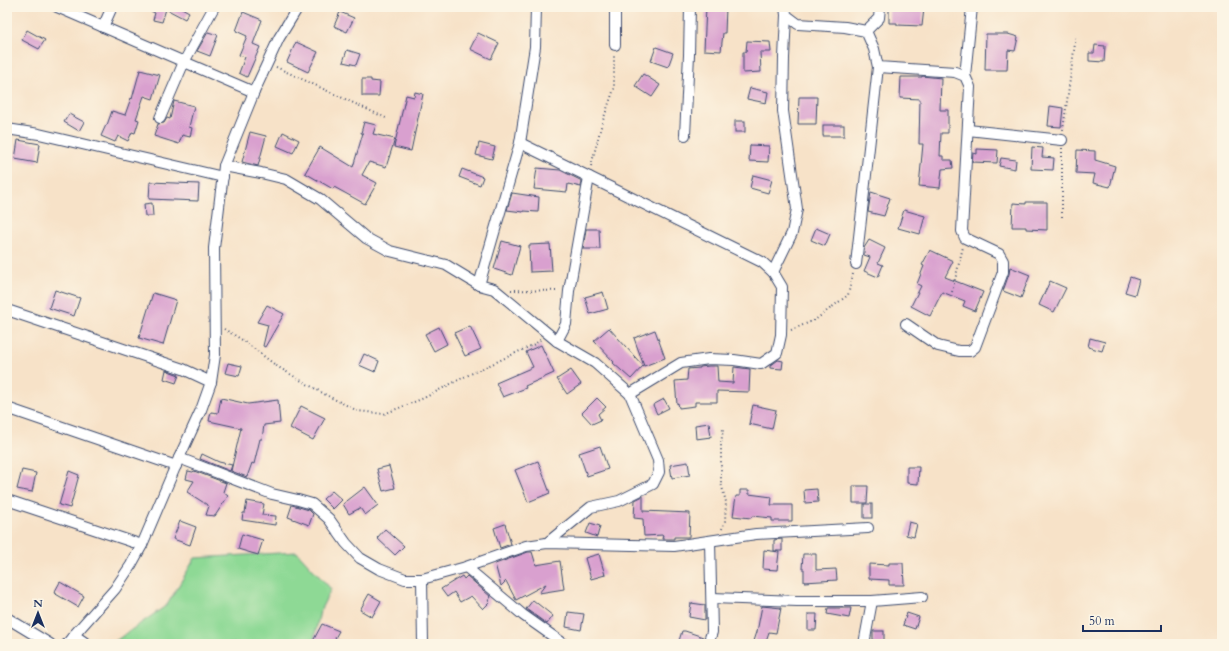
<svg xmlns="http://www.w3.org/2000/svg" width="1229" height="651" font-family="Cardo,serif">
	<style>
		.green { fill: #8ed995; stroke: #54847a }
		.building { fill: #d9a0cf }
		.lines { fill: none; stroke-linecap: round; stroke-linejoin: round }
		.street-casing { stroke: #3c4a6e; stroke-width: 12 }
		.path { stroke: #3c4a6e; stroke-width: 2; stroke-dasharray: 1 3; stroke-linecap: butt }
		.street { stroke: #fff; stroke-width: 10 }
	</style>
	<rect width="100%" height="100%" fill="#fcf5e5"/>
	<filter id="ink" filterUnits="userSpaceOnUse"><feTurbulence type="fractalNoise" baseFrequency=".025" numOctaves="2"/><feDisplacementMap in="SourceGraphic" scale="8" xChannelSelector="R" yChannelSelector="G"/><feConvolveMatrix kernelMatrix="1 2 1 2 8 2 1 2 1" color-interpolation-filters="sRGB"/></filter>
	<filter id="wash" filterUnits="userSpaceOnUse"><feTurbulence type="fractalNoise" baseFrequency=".012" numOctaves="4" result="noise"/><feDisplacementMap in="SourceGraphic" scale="16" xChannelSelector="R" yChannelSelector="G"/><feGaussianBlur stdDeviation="0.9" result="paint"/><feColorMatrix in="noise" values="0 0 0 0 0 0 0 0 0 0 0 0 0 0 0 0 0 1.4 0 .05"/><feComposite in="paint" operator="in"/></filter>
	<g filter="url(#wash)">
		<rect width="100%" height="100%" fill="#f7e2c8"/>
		<!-- green -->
		<polygon class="green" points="297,552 331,589 320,611 313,644 111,644 167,605 195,558"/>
		<g id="blocks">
			<!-- building -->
			<g class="building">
				<polygon points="142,7 180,7 189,12 185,19 166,9 162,22 153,20 155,13"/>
				<polygon points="706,7 726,7 725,33 723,33 721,51 704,50"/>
				<polygon points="889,7 924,8 922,26 897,25 897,23 889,23"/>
				<polygon points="243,12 262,20 253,44 260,47 247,77 239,73 245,57 239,55 247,36 236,31"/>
				<polygon points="340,12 354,18 347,32 334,26"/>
				<polygon points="27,30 45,40 39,49 22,40"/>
				<polygon points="208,32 218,35 210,56 197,51"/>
				<polygon points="478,33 499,43 491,59 470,49"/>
				<polygon points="986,34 1008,34 1018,37 1015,51 1008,50 1007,70 985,70"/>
				<polygon points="747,41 770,42 771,52 760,52 761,72 743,73 743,52 746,52"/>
				<polygon points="296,42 318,52 308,72 287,62"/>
				<polygon points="1095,45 1105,46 1104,62 1089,61 1089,53 1094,53"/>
				<polygon points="656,47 673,53 668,67 651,61"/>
				<polygon points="347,50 360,54 356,65 343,62"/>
				<polygon points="140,70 160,75 153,99 144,96 136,119 139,120 135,133 132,132 128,141 118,136 115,142 101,136 106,125 107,125 112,111 125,115 131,98 132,99"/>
				<polygon points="643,74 660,85 652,97 635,86"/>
				<polygon points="922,76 941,78 940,110 948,110 948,133 941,133 940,156 943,156 943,160 952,160 953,168 942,169 940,188 919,186 923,144 919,144 920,99 900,98 901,77 922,77"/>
				<polygon points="362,79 371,79 371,81 380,82 379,96 362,96"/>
				<polygon points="750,88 768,92 766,103 747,99"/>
				<polygon points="415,92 423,94 411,151 394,147 406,95 414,97"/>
				<polygon points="799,97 817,97 816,124 798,124"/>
				<polygon points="174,101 194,106 189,127 192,128 190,137 182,135 179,144 154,136 158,124 164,123 167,118 170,119"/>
				<polygon points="1050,106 1063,108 1061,127 1048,126"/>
				<polygon points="69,114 84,122 79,131 64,122"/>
				<rect x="735" y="121" width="10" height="11"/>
				<polygon points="364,122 376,125 373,134 395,139 386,167 369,162 362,175 377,183 365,204 334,187 333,189 305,173 320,147 353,167 363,133 361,133"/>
				<rect x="823" y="125" width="21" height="11"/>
				<polygon points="250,132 266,136 258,166 242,162"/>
				<polygon points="283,132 299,140 293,153 277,146"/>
				<polygon points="18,140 40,144 37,163 15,159"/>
				<polygon points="479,143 495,147 492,159 476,155"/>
				<polygon points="750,145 769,146 768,162 749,161"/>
				<polygon points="1032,147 1043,148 1042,157 1054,158 1053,170 1031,169"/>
				<polygon points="977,149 998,150 997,163 972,162 973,153 977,154"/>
				<polygon points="1077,150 1095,151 1095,160 1115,166 1110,187 1093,183 1095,174 1076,173"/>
				<polygon points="1001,158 1016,160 1015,169 999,166"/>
				<polygon points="537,168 560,170 582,181 581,187 568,184 567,192 534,189"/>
				<polygon points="462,169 483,177 480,185 459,177"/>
				<polygon points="753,175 772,180 768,193 750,188"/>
				<polygon points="150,182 199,184 198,201 149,199"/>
				<polygon points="871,192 890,198 884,216 868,212"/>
				<polygon points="512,193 539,197 538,212 523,211 523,212 507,210"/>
				<polygon points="1026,202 1047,202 1047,230 1026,229 1026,227 1012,227 1013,203 1026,204"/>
				<polygon points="152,203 153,216 145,216 144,204"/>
				<polygon points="904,210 925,216 920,234 898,228"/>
				<polygon points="816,228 830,234 825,246 811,240"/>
				<polygon points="586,229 599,229 600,249 583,249"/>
				<polygon points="869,240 885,248 878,263 883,265 878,277 864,271 870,257 864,255 864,248"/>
				<polygon points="502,241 520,246 512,275 494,269"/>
				<polygon points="550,244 552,271 530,272 529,245"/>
				<polygon points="930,250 953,261 945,277 983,292 975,311 963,306 965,301 942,292 930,316 911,306 921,286 917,284 924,266 922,265"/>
				<polygon points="1010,267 1030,275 1021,298 1003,291 1009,274"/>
				<polygon points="1130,277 1139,280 1135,295 1125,292"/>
				<polygon points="1050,281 1066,288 1054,312 1039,305"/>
				<polygon points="55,290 80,298 74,316 49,308"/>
				<polygon points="603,292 608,309 590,314 585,297"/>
				<polygon points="153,293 176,300 163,345 139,338"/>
				<polygon points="267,305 284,314 265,347 263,346 268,325 257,322"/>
				<polygon points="470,326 481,349 465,356 454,333"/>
				<polygon points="439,327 447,344 434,351 425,334"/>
				<polygon points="609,328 643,366 631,379 613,363 614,362 594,341"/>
				<polygon points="655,330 665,358 644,366 634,338"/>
				<polygon points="1090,338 1105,342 1102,351 1088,347"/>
				<polygon points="541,345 554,373 525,386 526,388 503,397 496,383 533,367 526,352"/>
				<polygon points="364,354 379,361 375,372 359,365"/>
				<polygon points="778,360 783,361 782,369 770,368 770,366"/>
				<polygon points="228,363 242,366 239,376 225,373"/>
				<polygon points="709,366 717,366 718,382 733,383 734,367 750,369 749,392 717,391 717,402 695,402 695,406 679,408 678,403 677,404 675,381 687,380 688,369 700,368 700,367"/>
				<polygon points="166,370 179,375 176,383 164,379"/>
				<polygon points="571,370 581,384 567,394 557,379"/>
				<polygon points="221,398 248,404 278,400 280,423 264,425 262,439 260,439 254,464 252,463 247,477 231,471 241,428 209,421 211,412 218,413"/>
				<polygon points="597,398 606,407 598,414 601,420 592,424 582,413"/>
				<polygon points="664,399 669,408 657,414 653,405"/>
				<polygon points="753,405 776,410 772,429 749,424"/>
				<polygon points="301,406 325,418 313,440 290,428"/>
				<polygon points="709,423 711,437 696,439 695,425"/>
				<polygon points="600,446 608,469 587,476 579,453"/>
				<polygon points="202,454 219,462 232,465 230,471 200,459"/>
				<polygon points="538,461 550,493 528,502 515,470"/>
				<polygon points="688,462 690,475 672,478 670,465"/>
				<polygon points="389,466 395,488 383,491 377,469"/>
				<polygon points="907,467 919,467 918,484 907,483"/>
				<polygon points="22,470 36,473 32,492 17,489"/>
				<polygon points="69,471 79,475 70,508 59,505"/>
				<polygon points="188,471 193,472 194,471 226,483 223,492 228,496 215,516 206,515 209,506 187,492 194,481 186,479"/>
				<polygon points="853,486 868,486 867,503 853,503"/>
				<polygon points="365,487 378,505 365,515 360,508 349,514 343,504"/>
				<polygon points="817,489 818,502 805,503 804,490"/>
				<polygon points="740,490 749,490 749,494 772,497 771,505 792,505 792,521 772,521 772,518 752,516 751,518 733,516 736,496 740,496"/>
				<polygon points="332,491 342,500 333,509 323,499"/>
				<polygon points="643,496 643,511 690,513 689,537 674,537 674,539 662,539 663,535 644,536 643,519 634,518 635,500"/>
				<polygon points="247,501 264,504 262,515 276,516 275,525 242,520 243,513 245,513"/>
				<rect x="864" y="504" width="8" height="14"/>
				<polygon points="292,505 309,510 313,514 309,525 288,517"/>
				<polygon points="180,521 196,527 190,545 173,539"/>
				<polygon points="909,522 917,524 914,537 906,535"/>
				<polygon points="590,523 600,526 597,537 586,533"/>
				<polygon points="505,524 511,544 500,548 494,528"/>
				<polygon points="385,529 404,546 395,555 377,538"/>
				<polygon points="242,534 263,540 258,555 238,549"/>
				<polygon points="782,539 782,551 774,551 774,540"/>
				<polygon points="764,550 779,552 777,570 763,569"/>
				<polygon points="528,552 532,552 536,565 560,561 564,589 539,593 546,584 516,600 506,581 501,586 495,564"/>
				<polygon points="599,554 605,575 591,579 585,558"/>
				<polygon points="803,554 816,554 816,570 836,569 837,580 804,582 804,569 802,569"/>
				<polygon points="889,563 903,563 904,585 889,585 889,580 869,579 869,564 889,565"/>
				<polygon points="462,576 464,579 467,576 491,597 488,601 490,602 483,609 471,596 460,602 454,592 447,597 441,589"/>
				<polygon points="60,582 84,596 78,607 54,593"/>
				<polygon points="369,594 381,601 372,617 360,610"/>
				<polygon points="533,600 553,616 547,624 526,609"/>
				<polygon points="691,603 705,605 705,620 689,617"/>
				<polygon points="762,606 781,608 776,633 769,632 765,644 753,644 757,632"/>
				<polygon points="828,608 851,608 849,618 827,614"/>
				<polygon points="568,612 584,614 581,630 566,627"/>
				<polygon points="907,613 919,617 915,629 903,625"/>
				<polygon points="808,614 817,614 816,630 808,630"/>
				<polygon points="322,624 339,631 335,638 345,644 319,644 313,641"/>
				<polygon points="682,631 685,631 703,637 701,644 678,644"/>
				<rect x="873" y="631" width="11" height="13"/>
			</g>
		</g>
	</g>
	<g filter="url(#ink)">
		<use href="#blocks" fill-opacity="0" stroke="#3c4a6e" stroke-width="1"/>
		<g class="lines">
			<!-- street casing -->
			<g class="street-casing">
				<g id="street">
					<polyline points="57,7 254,92"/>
					<polyline points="785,7 786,15 798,24 845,27 866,31"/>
					<polyline points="103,27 112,7"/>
					<polyline points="866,31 874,49 878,67 955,72 965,76 970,87 962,231 965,238 999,254 1003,261 1003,272 975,347 970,351 959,351 938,346 906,324"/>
					<polyline points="866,31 879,18 880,7"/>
					<polyline points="615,45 615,7"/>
					<polyline points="965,76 972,7"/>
					<polyline points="160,118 184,62 214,7"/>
					<polyline points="7,129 39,134 223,177"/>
					<polyline points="968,130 1062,140"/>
					<polyline points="685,135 689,55 690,7"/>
					<polyline points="520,143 762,262 773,272 782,287 781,335 777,353 761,364 734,360 709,359 681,363 630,394"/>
					<polyline points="224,166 261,173 286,179 320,199 366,238 390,251 446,265 479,285 494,289 557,341 595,363 630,394 658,460 659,472 653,484 619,501 591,507 547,543"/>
					<polyline points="856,264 878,67"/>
					<polyline points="773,272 792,233 797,209 783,111 784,58 786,15"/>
					<polyline points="479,285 520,143 535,47 536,7"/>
					<polyline points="7,310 183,369 211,382"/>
					<polyline points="557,341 566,324 569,291 589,177"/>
					<polyline points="7,408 176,466"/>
					<polyline points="179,458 272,494 298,500 312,504 329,519 346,543 360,558 379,569 405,579 422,579 466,567 526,546 547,543 674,546 756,534 868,528"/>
					<polyline points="7,500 142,545"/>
					<polyline points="466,567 523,615 564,644"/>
					<polyline points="422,579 423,644"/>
					<polyline points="712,598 797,601 872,601 922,597"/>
					<polyline points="7,618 50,644"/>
					<polyline points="74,635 87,644"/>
					<polyline points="67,644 74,635 115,589 131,565 142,545 179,458 201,410 211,382 215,355 214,248 224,166 254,92 279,38 298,7"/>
					<polyline points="708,644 712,632 710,541"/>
					<polyline points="864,644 872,601"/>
				</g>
			</g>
			<!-- path -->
			<g class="path">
				<polyline points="276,67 388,119"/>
				<polyline points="1063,130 1076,36"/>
				<polyline points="1062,148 1062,218"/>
				<polyline points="591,166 602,123 614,89 614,54"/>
				<polyline points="511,290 559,291"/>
				<polyline points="952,292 963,247"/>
				<polyline points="224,329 244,341 278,367 326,395 358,411 384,414 424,398 464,377 535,344 541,339"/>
				<polyline points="791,330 815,320 848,295 853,274"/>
				<polyline points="722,529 725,521 726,502 721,483 721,444 723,429"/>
			</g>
			<!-- street -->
			<use href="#street" class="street"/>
		</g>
	</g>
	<!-- margin -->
	<rect width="1229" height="651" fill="none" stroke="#fcf5e5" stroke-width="24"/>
	<!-- north arrow -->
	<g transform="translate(38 613)" stroke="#fcf5e5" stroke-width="3" paint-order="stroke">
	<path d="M0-3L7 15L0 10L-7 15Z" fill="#1b2f5e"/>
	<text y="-6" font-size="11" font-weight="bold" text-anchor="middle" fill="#1b2f5e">N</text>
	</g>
	<!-- scale -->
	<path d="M1083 625v6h78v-6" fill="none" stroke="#1b2f5e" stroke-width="2"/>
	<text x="1089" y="625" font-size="12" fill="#1b2f5e" stroke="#fcf5e5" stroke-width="3" paint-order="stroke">50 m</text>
</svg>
